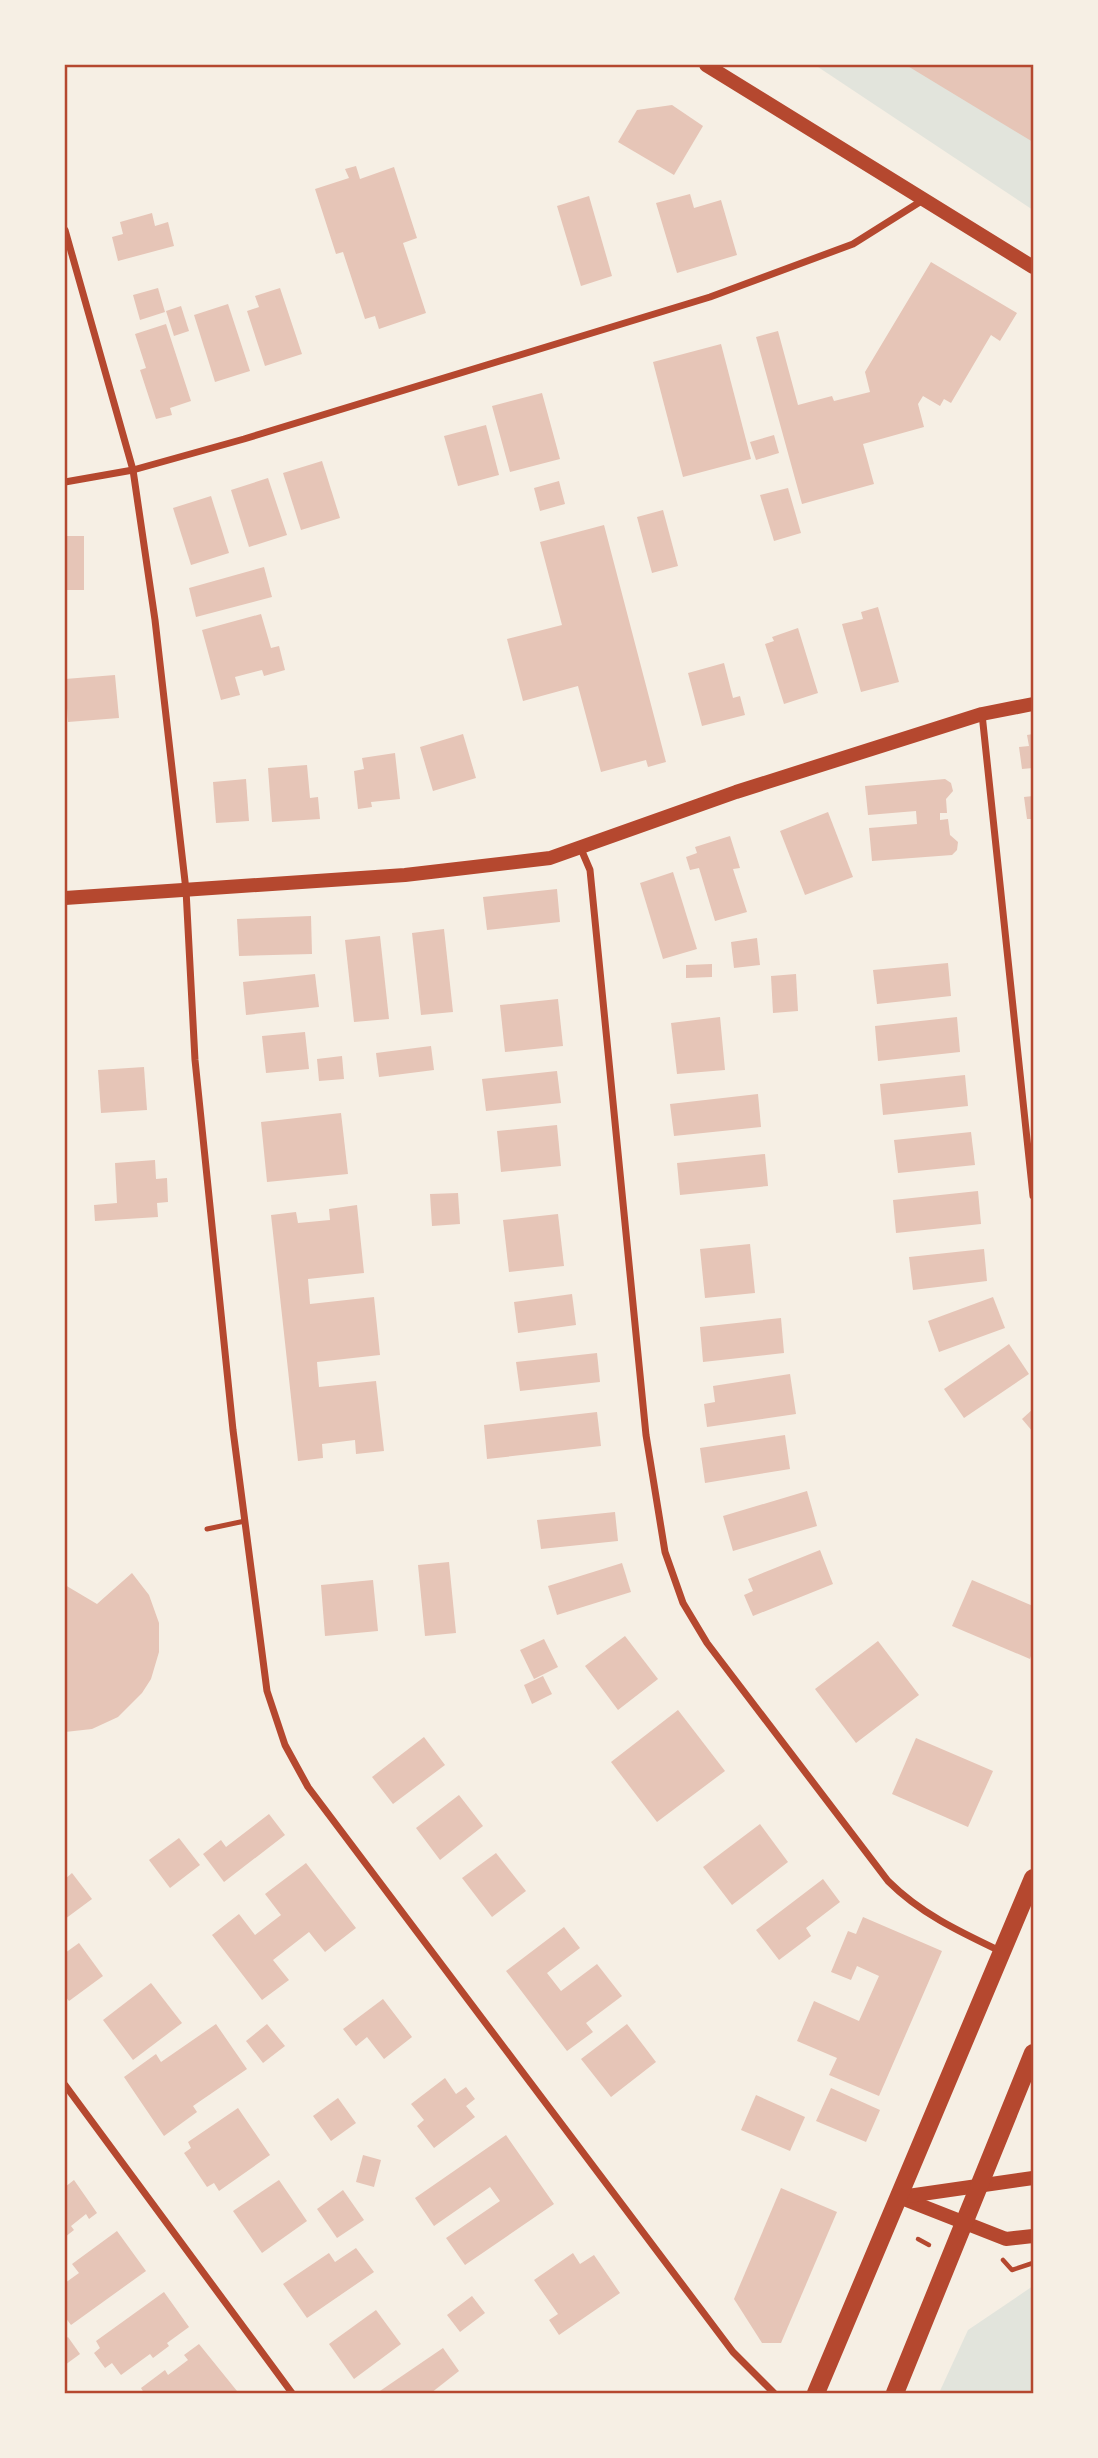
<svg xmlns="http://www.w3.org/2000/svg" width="1098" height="2458" font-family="'DejaVu Sans',sans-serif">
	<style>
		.green { fill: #e2e4dc }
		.building { fill: #e6c5b7 }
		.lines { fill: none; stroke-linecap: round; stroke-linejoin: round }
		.path { stroke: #b5482f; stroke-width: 4.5 }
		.service { stroke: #b5482f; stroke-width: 5 }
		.minor { stroke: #b5482f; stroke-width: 7 }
		.secondary { stroke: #b5482f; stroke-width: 14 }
		.primary { stroke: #b5482f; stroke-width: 18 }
		.neatline { fill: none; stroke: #b5482f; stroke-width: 2.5 }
	</style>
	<rect width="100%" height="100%" fill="#f6efe4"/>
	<!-- green -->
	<g class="green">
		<polygon points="815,65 1033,65 1033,210"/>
		<polygon points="1033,2286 1033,2393 939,2393 968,2330"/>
	</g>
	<!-- building -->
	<g class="building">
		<polygon points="906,65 1033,65 1033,142"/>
		<polygon points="672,105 703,126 674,175 618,142 637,110"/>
		<polygon points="356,166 360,179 394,167 417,238 403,243 426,313 379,329 375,316 365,319 343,252 336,254 315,189 349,178 345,169"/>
		<polygon points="690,194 694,208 721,200 737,255 677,273 656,203"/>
		<polygon points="589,196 612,276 581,286 557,206"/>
		<polygon points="152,213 155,226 168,222 174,246 118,261 112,237 123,234 120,222"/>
		<polygon points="931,262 1017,313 1000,341 991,335 951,403 944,399 940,406 923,396 918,404 924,427 863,444 874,484 802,504 756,337 778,331 798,405 832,396 834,401 870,392 865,372"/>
		<polygon points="158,288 165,312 140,320 133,295"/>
		<polygon points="280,288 302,354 265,366 247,311 259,307 255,296"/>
		<polygon points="228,304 250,371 215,382 194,315"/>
		<polygon points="181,306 189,331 174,336 166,311"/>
		<polygon points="166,324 191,401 170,408 172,415 156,419 140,370 146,368 135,334"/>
		<polygon points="721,344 751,459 683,477 653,362"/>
		<polygon points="542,393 560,459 510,472 492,406"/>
		<polygon points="486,425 499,475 458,486 444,436"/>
		<polygon points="774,435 779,453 756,460 750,442"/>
		<polygon points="322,461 340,518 301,530 283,473"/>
		<polygon points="268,478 287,535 249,547 231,490"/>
		<polygon points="559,481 565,504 540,511 534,488"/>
		<polygon points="788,488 801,533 774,541 760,495"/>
		<polygon points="211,496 229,553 191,565 173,508"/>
		<polygon points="663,510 678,566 652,573 637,517"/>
		<polygon points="604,525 666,762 648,767 646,760 601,772 578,686 523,701 507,639 562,625 540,542"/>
		<rect x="65" y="536" width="19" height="54"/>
		<polygon points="264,567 272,597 196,617 189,588"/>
		<polygon points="878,607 899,682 861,692 842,624 863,619 861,612"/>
		<polygon points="261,614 271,648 279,646 285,670 264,676 262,670 235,677 240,695 221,700 202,630"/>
		<polygon points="798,628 818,693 784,704 765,644 774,641 772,637"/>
		<polygon points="724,663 733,698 740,696 745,715 702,726 688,673"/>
		<polygon points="115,675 119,718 68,722 65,679"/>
		<polygon points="463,734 476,778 433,791 420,747"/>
		<polygon points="1033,734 1033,768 1022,769 1019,747 1029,746 1027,735"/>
		<polygon points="395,753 400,799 371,802 372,807 358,809 354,771 364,769 362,758"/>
		<polygon points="307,765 310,798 318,797 320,819 272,822 268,768"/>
		<polygon points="246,779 249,821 216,823 213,782"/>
		<polygon points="945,779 951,783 953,791 946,799 947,813 940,813 940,820 948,819 950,835 958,842 957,850 952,855 872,861 869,828 917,824 916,811 868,815 865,786"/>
		<polygon points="1033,796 1033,819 1027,819 1024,797"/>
		<polygon points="828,812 853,877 805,895 780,831"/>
		<polygon points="730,836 740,868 733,869 747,912 715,921 699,868 690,870 686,857 697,853 695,847"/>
		<polygon points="673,872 697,949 663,959 640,883"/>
		<polygon points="557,889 560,922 487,930 483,897"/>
		<polygon points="311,916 312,954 239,956 237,919"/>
		<polygon points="444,929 453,1012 421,1015 412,933"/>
		<polygon points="380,936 389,1019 354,1022 345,940"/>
		<polygon points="757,938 760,965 734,968 731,942"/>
		<polygon points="948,963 951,996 877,1004 873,970"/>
		<polygon points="712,964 712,977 686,978 686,965"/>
		<polygon points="315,974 319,1007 246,1015 243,982"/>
		<polygon points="796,974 798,1011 773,1013 771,976"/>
		<polygon points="558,999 563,1046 505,1052 500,1005"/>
		<polygon points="720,1017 725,1070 677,1074 671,1023"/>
		<polygon points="957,1017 960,1052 878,1061 875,1026"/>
		<polygon points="305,1032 309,1069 266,1073 262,1036"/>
		<polygon points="431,1046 434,1070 379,1077 376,1053"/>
		<polygon points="342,1056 344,1079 319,1081 317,1059"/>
		<polygon points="144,1067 147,1110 101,1113 98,1070"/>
		<polygon points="557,1071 561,1103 486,1111 482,1079"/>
		<polygon points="965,1075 968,1106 883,1115 880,1084"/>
		<polygon points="758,1094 761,1127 674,1136 670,1104"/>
		<polygon points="341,1113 348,1174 267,1182 261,1122"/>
		<polygon points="557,1125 561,1166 501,1172 497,1131"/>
		<polygon points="971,1132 975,1165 898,1173 894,1140"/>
		<polygon points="765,1154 768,1186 680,1195 677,1163"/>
		<polygon points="155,1160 156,1179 167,1178 168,1202 157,1203 158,1217 95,1221 94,1205 117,1203 115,1163"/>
		<polygon points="978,1191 981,1224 896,1233 893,1200"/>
		<polygon points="458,1193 460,1224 432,1226 430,1194"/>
		<polygon points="357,1205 364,1273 308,1279 310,1304 374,1297 380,1355 317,1362 319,1387 376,1381 384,1451 356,1454 355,1440 322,1444 323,1458 298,1461 271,1215 296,1212 298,1223 330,1220 329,1209"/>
		<polygon points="558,1214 564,1266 509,1272 503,1220"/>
		<polygon points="750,1244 755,1293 705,1298 700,1249"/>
		<polygon points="984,1249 987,1281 913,1290 909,1257"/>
		<polygon points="572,1294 576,1325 518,1333 514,1302"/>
		<polygon points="993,1297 1005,1328 939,1352 928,1321"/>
		<polygon points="781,1318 784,1353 703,1362 700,1327"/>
		<polygon points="1009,1344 1029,1374 964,1418 944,1389"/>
		<polygon points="597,1353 600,1382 520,1391 516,1362"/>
		<polygon points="790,1374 796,1414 707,1427 704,1404 715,1402 713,1386"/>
		<polygon points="1033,1409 1033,1432 1022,1419"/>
		<polygon points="597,1412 601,1446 487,1459 484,1425"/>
		<polygon points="785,1435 790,1469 705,1483 700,1448"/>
		<polygon points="807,1491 817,1526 733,1551 723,1516"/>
		<polygon points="615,1512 618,1541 541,1549 537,1520"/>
		<polygon points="820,1550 833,1584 753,1616 744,1595 753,1591 748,1579"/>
		<polygon points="449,1562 456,1633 425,1636 418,1565"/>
		<polygon points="622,1563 631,1592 557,1615 548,1586"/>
		<polygon points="132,1573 149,1595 159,1623 159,1652 151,1679 142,1693 118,1717 92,1729 65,1732 65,1585 97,1604"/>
		<polygon points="373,1580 378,1631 325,1636 321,1585"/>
		<polygon points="972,1580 1033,1606 1033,1650 1030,1659 952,1626"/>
		<polygon points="625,1636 658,1679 618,1710 585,1666"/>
		<polygon points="544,1639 558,1667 534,1679 520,1650"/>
		<polygon points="878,1641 919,1695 856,1743 815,1689"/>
		<polygon points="543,1676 552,1694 532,1704 524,1685"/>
		<polygon points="678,1710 725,1771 657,1822 611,1762"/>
		<polygon points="424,1737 445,1765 393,1804 372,1777"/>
		<polygon points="916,1738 993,1771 968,1827 892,1794"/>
		<polygon points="459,1795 483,1826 440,1860 416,1828"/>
		<polygon points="269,1814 285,1835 224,1882 203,1854 221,1840 226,1847"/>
		<polygon points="760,1824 788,1862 732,1905 703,1867"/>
		<polygon points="179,1838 200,1865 170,1888 149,1860"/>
		<polygon points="496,1853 526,1891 492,1917 462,1878"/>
		<polygon points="306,1863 356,1928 325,1952 309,1932 273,1960 289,1980 262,2000 212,1935 239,1914 255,1935 281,1915 265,1894"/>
		<polygon points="72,1873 92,1899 65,1919 65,1879"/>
		<polygon points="823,1879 840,1902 806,1928 811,1936 779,1960 756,1930"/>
		<polygon points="863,1917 942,1951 879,2096 829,2075 837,2058 797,2041 814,2001 859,2021 879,1976 857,1966 851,1980 831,1972 848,1931 856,1934"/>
		<polygon points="564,1927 580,1948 547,1973 561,1991 597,1964 622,1996 586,2023 593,2032 567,2051 506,1971"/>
		<polygon points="79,1943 103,1976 69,2001 65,1996 65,1953"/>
		<polygon points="151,1983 182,2023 133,2060 103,2020"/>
		<polygon points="383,1999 412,2037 384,2059 367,2037 356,2046 343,2029"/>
		<polygon points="216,2024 247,2069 193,2106 197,2112 164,2136 124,2077 156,2054 161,2062"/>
		<polygon points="267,2024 285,2046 263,2063 246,2041"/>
		<polygon points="627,2024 656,2062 611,2097 581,2059"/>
		<polygon points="445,2078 456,2094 466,2087 475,2099 466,2106 475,2117 434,2148 417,2126 424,2120 411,2104"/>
		<polygon points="831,2088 880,2110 866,2142 816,2121"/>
		<polygon points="756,2095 805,2117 790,2151 741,2130"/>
		<polygon points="338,2098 356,2123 331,2141 313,2116"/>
		<polygon points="238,2108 270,2155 219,2191 214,2183 207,2187 184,2153 191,2148 188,2142"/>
		<polygon points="506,2135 554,2204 465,2265 446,2238 500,2201 490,2187 434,2226 415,2198"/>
		<polygon points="363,2155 381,2160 374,2187 356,2182"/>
		<polygon points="74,2180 97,2213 89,2219 86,2214 71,2226 74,2230 65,2237 65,2187"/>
		<polygon points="279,2180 307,2221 262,2253 233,2211"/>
		<polygon points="781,2188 837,2212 781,2343 762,2343 734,2299"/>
		<polygon points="343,2190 364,2220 337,2238 317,2209"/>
		<polygon points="117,2231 146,2271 71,2325 65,2317 65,2283 79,2273 72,2264"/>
		<polygon points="356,2248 374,2272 307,2318 283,2284 329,2253 335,2262"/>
		<polygon points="573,2253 580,2264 594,2255 620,2293 559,2335 549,2320 558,2314 534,2280"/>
		<polygon points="164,2292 189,2327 167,2343 169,2346 153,2358 150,2354 121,2375 112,2363 105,2368 94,2353 100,2348 96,2341"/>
		<polygon points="472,2296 485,2313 460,2332 447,2315"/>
		<polygon points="376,2310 401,2344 354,2379 329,2344"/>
		<polygon points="68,2337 80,2354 65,2365 65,2339"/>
		<polygon points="199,2344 237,2391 144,2393 141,2388 165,2370 168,2375 188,2360 184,2355"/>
		<polygon points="443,2348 459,2371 431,2393 377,2393"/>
	</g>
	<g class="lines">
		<!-- path -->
		<g class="path">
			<polyline points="918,2239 929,2245"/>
			<polyline points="1003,2260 1012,2270 1033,2263"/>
		</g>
		<!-- service -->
		<polyline class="service" points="207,1529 245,1521"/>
		<!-- minor -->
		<g class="minor">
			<polyline points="65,230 133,470 155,620 186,890 195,1060 233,1430 267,1691 285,1745 308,1787 733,2352 774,2393"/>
			<polyline points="65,482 133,470 244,439 710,297 853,244 923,200"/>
			<polyline points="982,714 1033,1196"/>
			<path d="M581,849L590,870L646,1435L665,1552L683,1603L707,1643L888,1881C921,1914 960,1932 1002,1952"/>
			<polyline points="65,2085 292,2393"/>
		</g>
		<!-- secondary -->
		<g class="secondary">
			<polyline points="706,65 1033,267"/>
			<polyline points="65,898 405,875 550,858 736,792 982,714 1033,704"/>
			<polyline points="899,2197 1006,2239 1033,2236"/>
			<polyline points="901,2197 1033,2178"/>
		</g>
		<!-- primary -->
		<g class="primary">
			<polyline points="816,2393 1033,1878"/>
			<polyline points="895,2393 1033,2053"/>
		</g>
	</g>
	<!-- border -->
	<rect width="1098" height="2458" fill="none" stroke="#f6efe4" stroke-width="133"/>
	<rect x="66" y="66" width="966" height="2326" class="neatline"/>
</svg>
